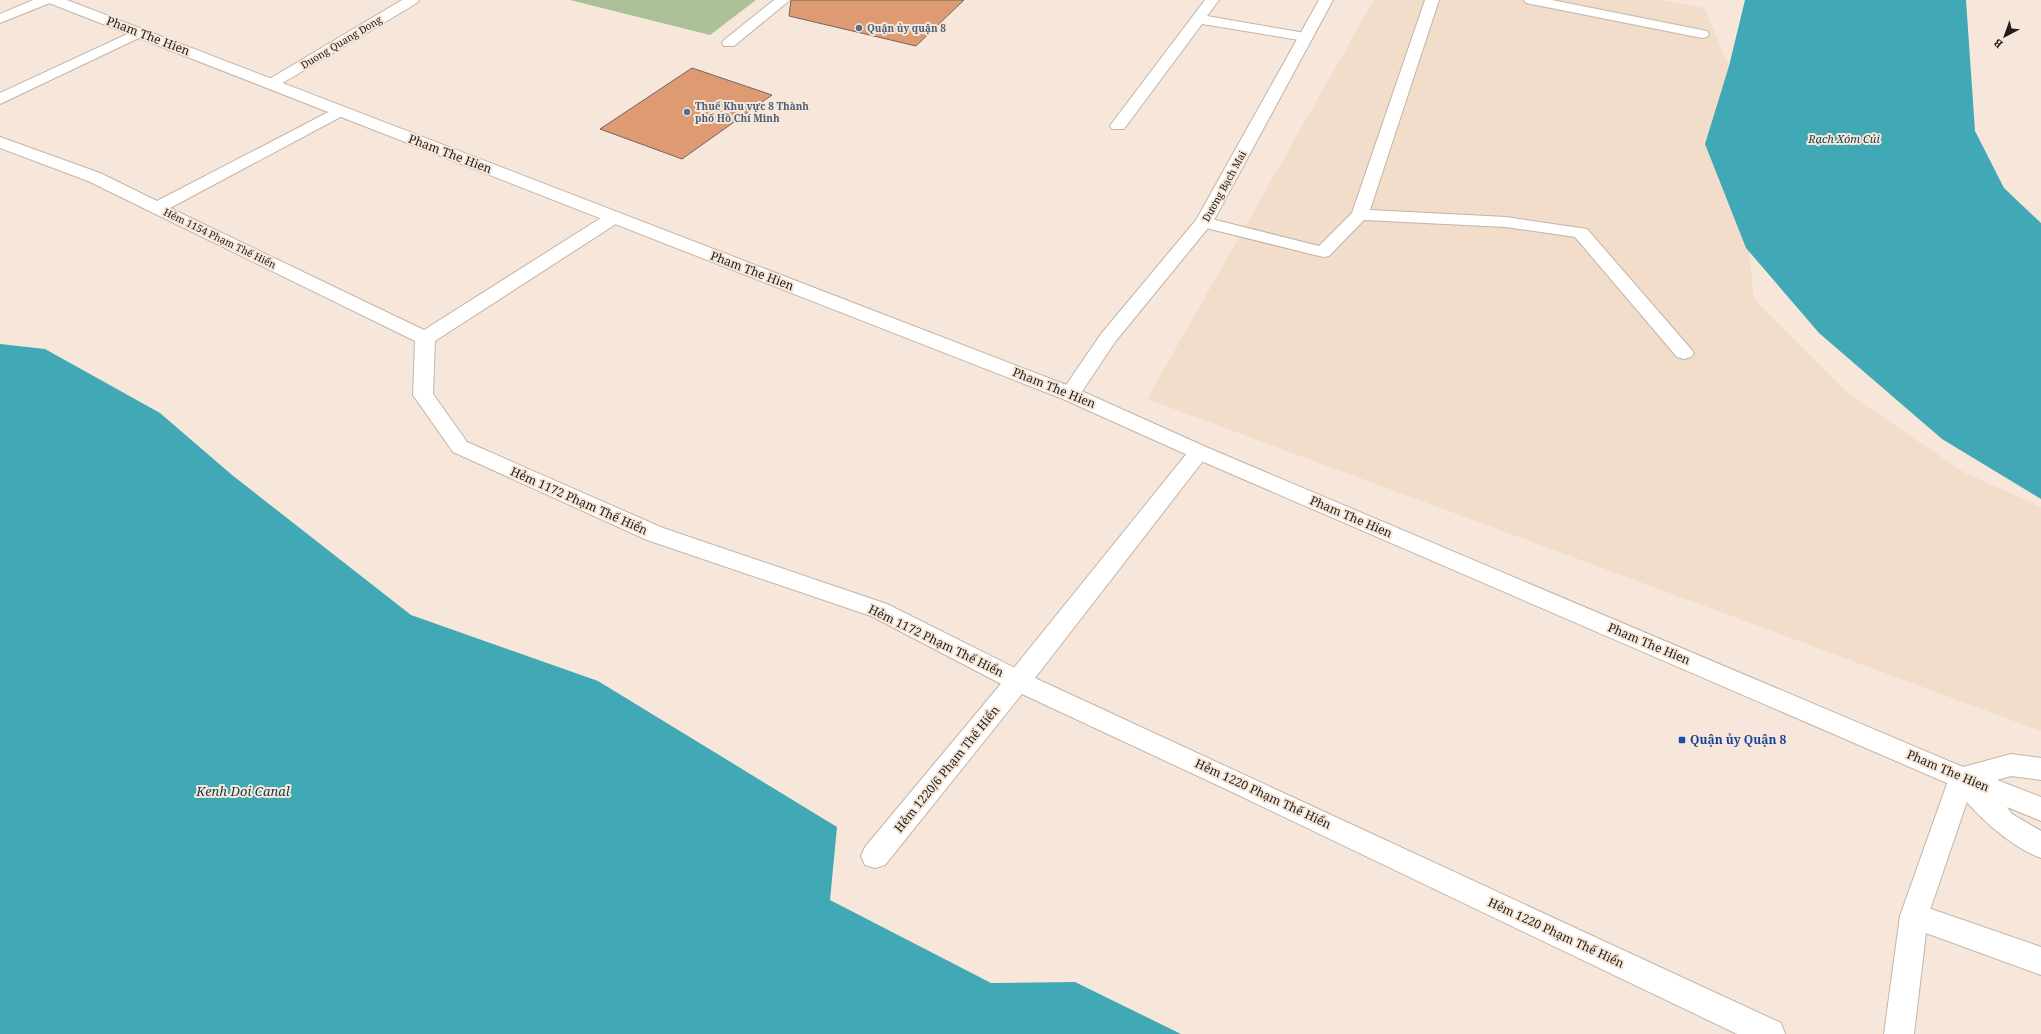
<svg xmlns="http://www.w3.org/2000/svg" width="2041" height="1034" font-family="'Noto Serif',serif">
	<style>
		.built { fill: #f1ddc9 }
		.green { fill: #acc198 }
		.water { fill: #40a9b5 }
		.building { fill: #dd9a73; stroke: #75655d }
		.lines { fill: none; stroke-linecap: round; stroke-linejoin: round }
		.service-casing { stroke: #c3b4a7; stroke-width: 2 }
		.minor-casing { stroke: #c3b4a7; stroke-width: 2 }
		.tertiary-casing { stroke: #c3b4a7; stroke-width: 2 }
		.secondary-casing { stroke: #c3b4a7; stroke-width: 2 }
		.service { fill: #fff; fill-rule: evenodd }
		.minor { fill: #fff; fill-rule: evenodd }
		.tertiary { fill: #fff; fill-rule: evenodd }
		.secondary { fill: #fff; fill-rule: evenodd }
		.service-dot { fill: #5c6f8a; stroke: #f6e7da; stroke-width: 1.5 }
		.transit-dot { fill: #1a4fb4; stroke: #f6e7da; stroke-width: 1.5 }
		.labels { text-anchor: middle; stroke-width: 4; stroke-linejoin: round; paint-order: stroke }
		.far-service-label { font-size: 10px; font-weight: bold; fill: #4e5e75; stroke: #f6e7da; text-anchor: start }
		.far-street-label { font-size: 10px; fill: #221d18; stroke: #f6e7da }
		.far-water-label { font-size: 11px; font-style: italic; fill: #124147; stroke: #f6e7da }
		.street-label { font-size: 12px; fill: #221d18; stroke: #f6e7da }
		.transit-label { font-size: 12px; font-weight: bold; fill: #164399; stroke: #f6e7da; text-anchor: start }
		.water-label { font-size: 13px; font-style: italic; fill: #124147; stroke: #f6e7da }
	</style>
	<rect width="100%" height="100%" fill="#f6e7da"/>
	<!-- built -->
	<polygon class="built" points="1374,0 1659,0 1704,8 1729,66 1754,299 1850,395 1965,473 2041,507 2041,731 1147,399"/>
	<!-- green -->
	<polygon class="green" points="570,0 756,0 710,35"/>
	<!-- water -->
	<g class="water">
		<polygon points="1745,0 1966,0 1975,131 2004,188 2041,223 2041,499 1942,439 1819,333 1746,248 1705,144 1729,66"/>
		<polygon points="0,344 45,349 160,413 232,475 411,615 598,681 837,827 830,900 991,983 1075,982 1181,1034 0,1034"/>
	</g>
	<!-- building -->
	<g class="building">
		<polygon points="791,0 964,0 916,46 789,16"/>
		<polygon points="692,68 772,95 682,159 600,129"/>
	</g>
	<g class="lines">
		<!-- service casing -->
		<g class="service-casing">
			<g id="service">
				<polygon points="774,0 790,0 734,46 724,46 722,43 724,40"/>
				<polygon points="1205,0 1219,0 1207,16 1305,33 1310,34 1312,37 1310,40 1305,41 1202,24 1124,129 1112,129 1110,126 1112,123"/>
				<polygon points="1425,0 1439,0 1370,210 1506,217 1587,229 1691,349 1694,353 1691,357 1684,359 1677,357 1575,237 1506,227 1364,220 1329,256 1323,257 1198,226 1195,222 1198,218 1204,217 1319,246 1352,213"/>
				<polygon points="1524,0 1552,0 1707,31 1709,34 1707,37 1702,38 1531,4 1526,3"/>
				<polygon points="1199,445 1206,447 1209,452 1206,457 1035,678 1781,1023 1785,1034 1737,1034 1232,792 1022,694 885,865 875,868 865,865 861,856 865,847 1009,674 1192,447"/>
				<polygon points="1962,767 1971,770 1975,778 1928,916 1914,1034 1884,1034 1900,916 1949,778 1953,770"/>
			</g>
		</g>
		<!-- minor casing -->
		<g class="minor-casing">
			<g id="minor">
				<polygon points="33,0 52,0 50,3 0,23 0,14"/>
				<polygon points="1319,0 1333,0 1213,222 1115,342 1077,399 1070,401 1063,399 1060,394 1101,334 1196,220"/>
				<polygon points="138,29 143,30 145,33 143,36 0,104 0,93"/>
				<polygon points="340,106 346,108 348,111 346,114 170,208 424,330 607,214 613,213 619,214 622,218 619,222 435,341 433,394 467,442 663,528 887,604 1027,674 1030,681 1027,688 1018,691 1009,688 871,616 647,540 453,452 413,395 415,341 88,181 0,148 0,137 100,173 157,201"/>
				<polygon points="1914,903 2041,947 2041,975 1904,925 1900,916 1904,907"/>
			</g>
		</g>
		<!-- tertiary casing -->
		<g class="tertiary-casing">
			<polygon id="tertiary" points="402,0 419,0 417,3 276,87 266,87 263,84 266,81"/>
		</g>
		<!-- secondary casing -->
		<g class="secondary-casing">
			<path id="secondary" d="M47,0H67L1077,389L1206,447L1963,767L2011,754L2041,758V780L2011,776L1997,780L2041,797V821L2007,807L2012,814L2041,831V858C2011,847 1973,814 1956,787L1192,457L1063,399L49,3Z"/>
		</g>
		<!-- service -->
		<use href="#service" class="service"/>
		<!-- minor -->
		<use href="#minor" class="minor"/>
		<!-- tertiary -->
		<use href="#tertiary" class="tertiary"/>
		<!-- secondary -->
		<use href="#secondary" class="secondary"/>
	</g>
	<!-- markers -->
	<g class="service-dot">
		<circle cx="859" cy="28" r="4"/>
		<circle cx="687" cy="112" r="4"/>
	</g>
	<rect class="transit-dot" x="1678" y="736" width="8" height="8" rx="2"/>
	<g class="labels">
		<!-- far-service labels -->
		<g class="far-service-label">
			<text x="867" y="32">Quận ủy quận 8</text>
			<text x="695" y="110">Thuế Khu vực 8 Thành<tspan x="695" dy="12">phố Hồ Chí Minh</tspan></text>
		</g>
		<!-- far-street labels -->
		<g class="far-street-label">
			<text transform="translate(341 42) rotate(-31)" y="4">Duong Quang Dong</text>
			<text transform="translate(1224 186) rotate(-61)" y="4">Dương Bạch Mai</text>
			<text transform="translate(220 238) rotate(26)" y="4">Hẻm 1154 Phạm Thế Hiển</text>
		</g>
		<!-- far-water labels -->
		<g class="far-water-label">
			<text x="1844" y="143">Rạch Xóm Củi</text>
		</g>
		<!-- street labels -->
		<g class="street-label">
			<text transform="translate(148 36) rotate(21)" y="4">Pham The Hien</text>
			<text transform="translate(450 154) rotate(21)" y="4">Pham The Hien</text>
			<text transform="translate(752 271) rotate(21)" y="4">Pham The Hien</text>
			<text transform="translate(1054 388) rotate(22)" y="4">Pham The Hien</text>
			<text transform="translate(579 501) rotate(24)" y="4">Hẻm 1172 Phạm Thế Hiển</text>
			<text transform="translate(1351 517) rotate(23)" y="4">Pham The Hien</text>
			<text transform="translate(936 641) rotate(26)" y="4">Hẻm 1172 Phạm Thế Hiển</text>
			<text transform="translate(1649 644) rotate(23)" y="4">Pham The Hien</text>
			<text transform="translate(947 769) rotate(-51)" y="4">Hẻm 1220/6 Phạm Thế Hiển</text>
			<text transform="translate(1948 771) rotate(23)" y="4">Pham The Hien</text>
			<text transform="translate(1263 794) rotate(25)" y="4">Hẻm 1220 Phạm Thế Hiển</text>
			<text transform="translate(1556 933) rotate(25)" y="4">Hẻm 1220 Phạm Thế Hiển</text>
		</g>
		<!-- transit labels -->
		<g class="transit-label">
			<text x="1690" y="744">Quận ủy Quận 8</text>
		</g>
		<!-- water labels -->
		<g class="water-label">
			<text x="243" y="796">Kenh Doi Canal</text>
		</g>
	</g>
	<!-- north arrow -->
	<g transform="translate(2005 36) rotate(221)" stroke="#f6e7da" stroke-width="3" paint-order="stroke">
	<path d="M0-3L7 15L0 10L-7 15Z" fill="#221d18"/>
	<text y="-6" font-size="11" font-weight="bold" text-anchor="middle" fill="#221d18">B</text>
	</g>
</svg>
